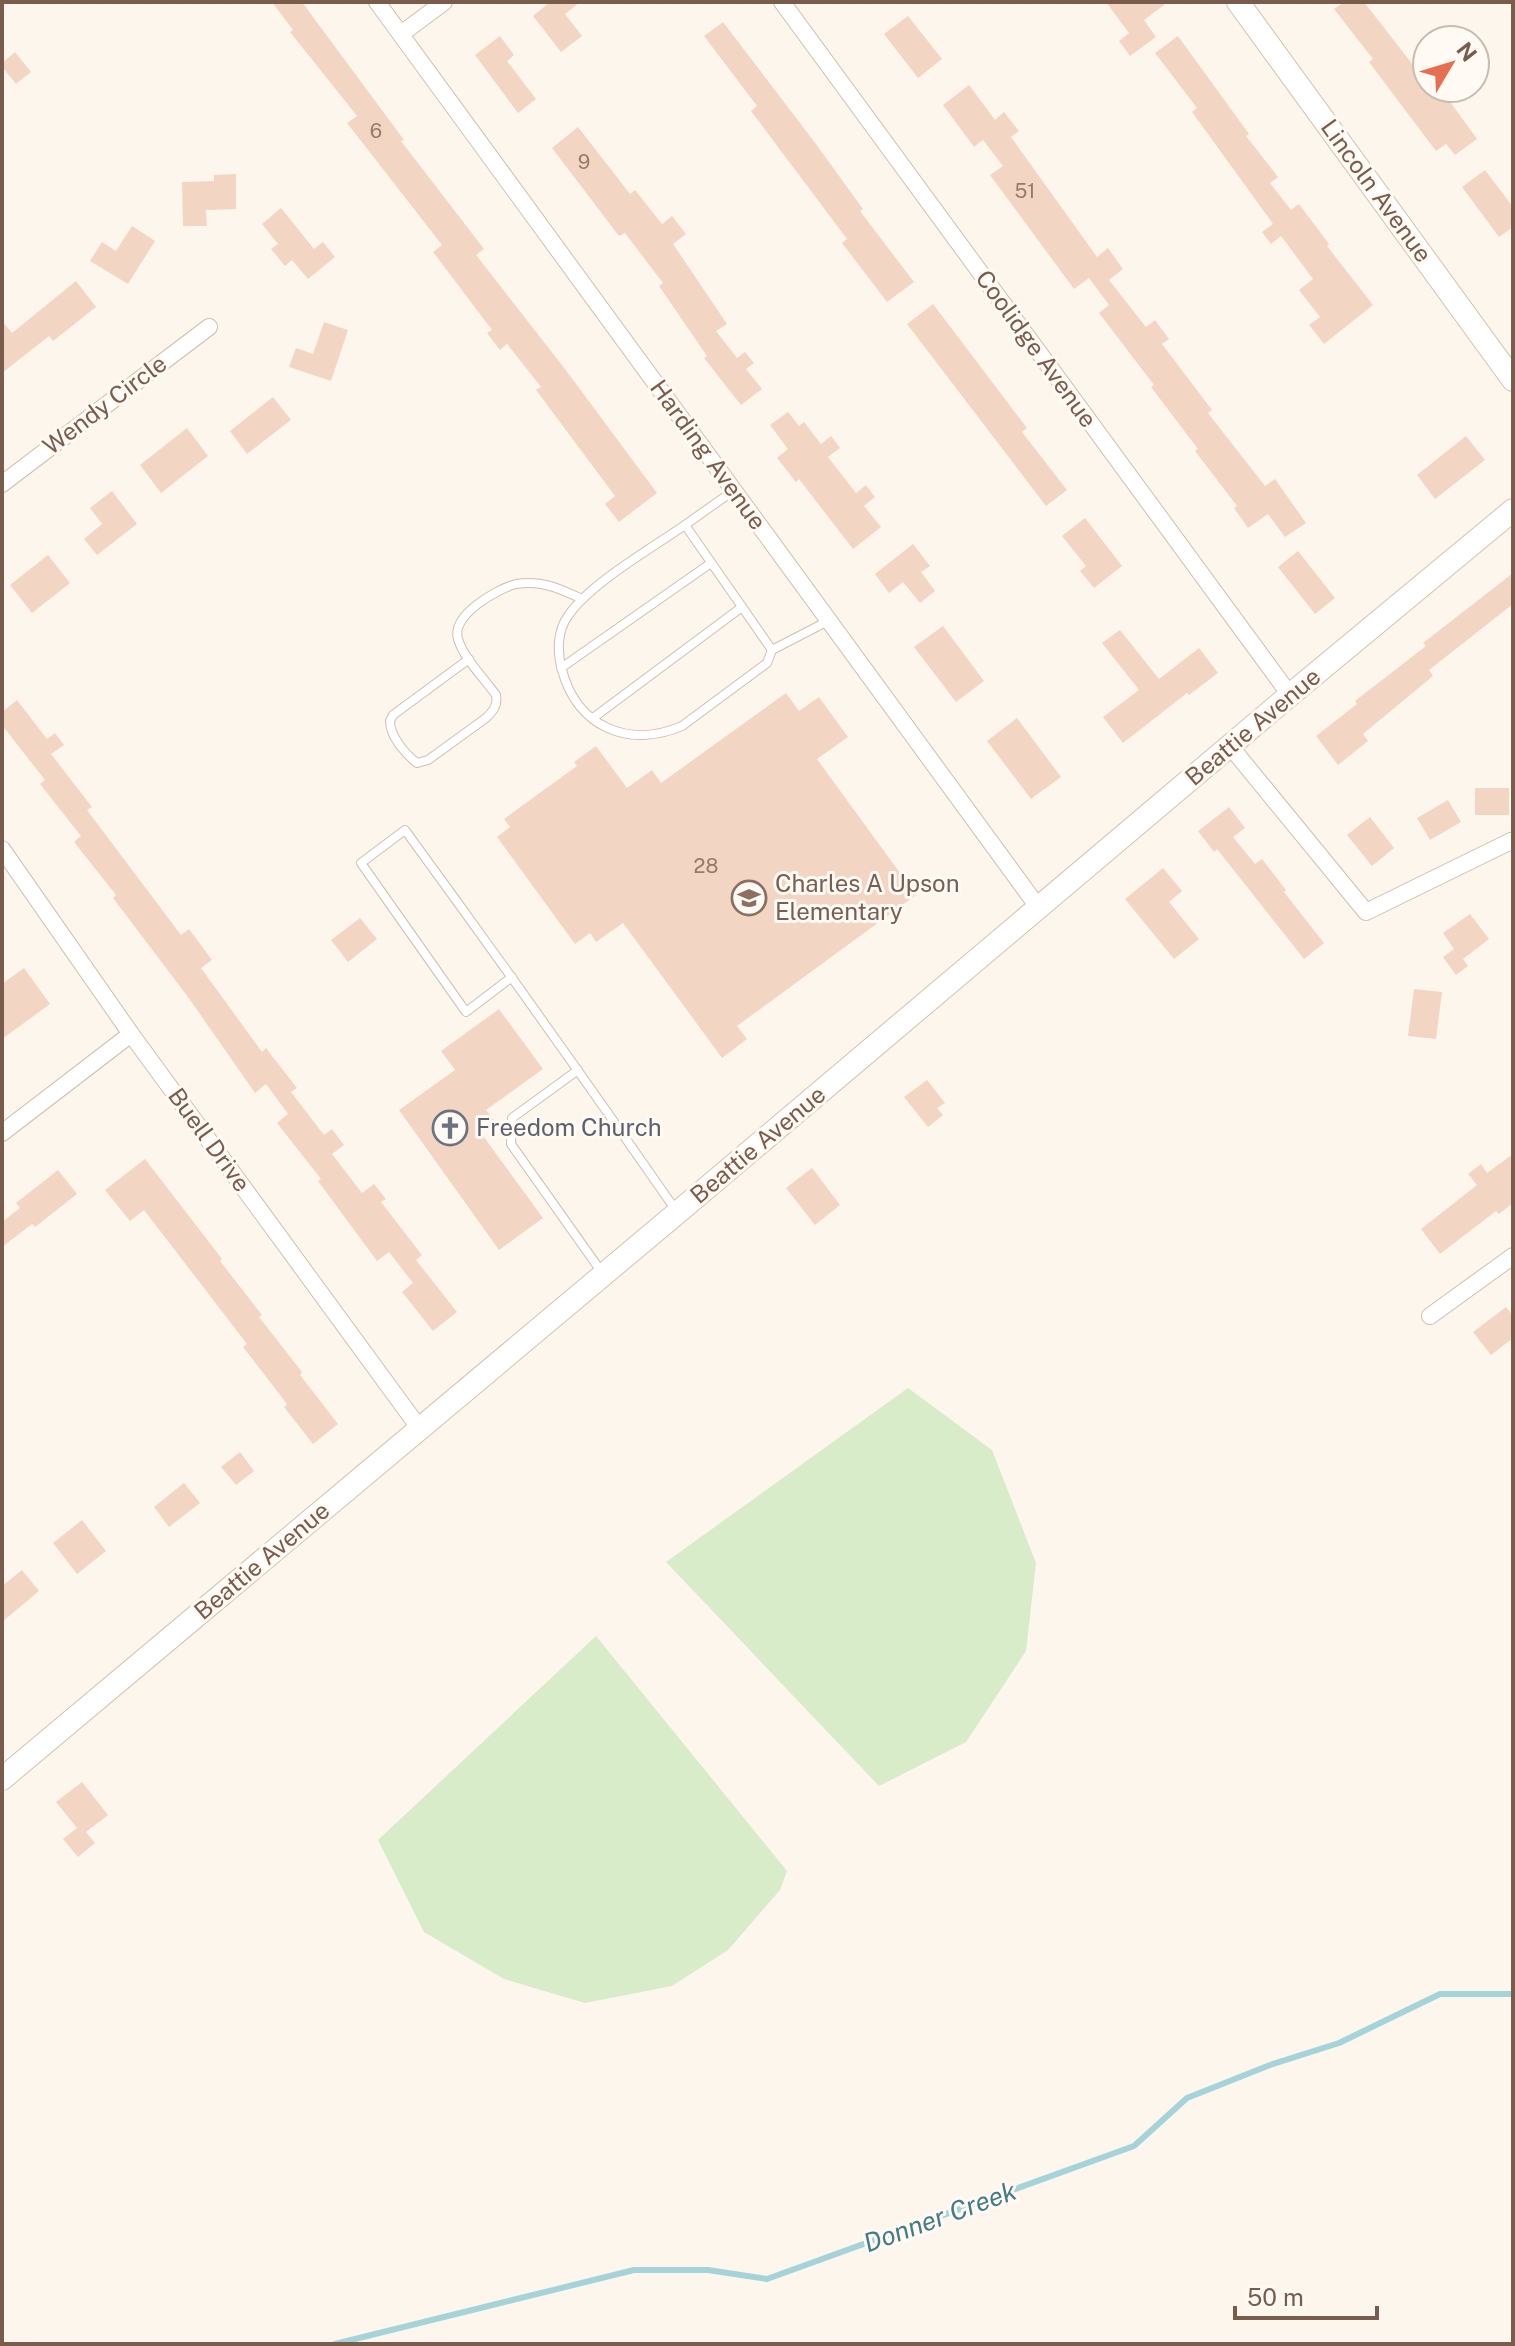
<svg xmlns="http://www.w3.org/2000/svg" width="1515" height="2346" font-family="'Public Sans',sans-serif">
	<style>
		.green { fill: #d8ecc9 }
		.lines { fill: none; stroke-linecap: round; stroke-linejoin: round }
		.stream { stroke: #a5d3da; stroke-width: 6 }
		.building { fill: #f3d5c3 }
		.lane-casing { stroke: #d1beb0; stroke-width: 10 }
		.street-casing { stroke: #d1beb0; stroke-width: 18 }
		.secondary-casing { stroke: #d6c0b0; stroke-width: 24 }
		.lane { stroke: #fff; stroke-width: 8 }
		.street { stroke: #fff; stroke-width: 16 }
		.secondary { stroke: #fff; stroke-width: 22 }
		.labels { text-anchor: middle; stroke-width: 6; stroke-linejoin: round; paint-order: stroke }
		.number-label { font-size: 20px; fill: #987a6a }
		.street-label { font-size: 24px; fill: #7a5c4d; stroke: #fffaf3 }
		.education-label { font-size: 24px; fill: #785e54; stroke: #fffaf3; text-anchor: start }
		.worship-label { font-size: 24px; fill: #5b616d; stroke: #fffaf3; text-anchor: start }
		.water-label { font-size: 26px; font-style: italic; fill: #437c86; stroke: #fffaf3 }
	</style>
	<rect width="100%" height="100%" fill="#fdf6ec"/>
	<!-- green -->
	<g class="green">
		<polygon points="908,1388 992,1450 1036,1563 1026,1651 966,1742 879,1786 666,1562"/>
		<polygon points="596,1636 787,1871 780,1890 728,1950 672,1986 585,2003 504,1979 424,1932 378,1840"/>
	</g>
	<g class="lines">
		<!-- stream -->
		<polyline class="stream" points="335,2344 634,2270 708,2270 767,2279 1134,2146 1187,2098 1270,2065 1339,2043 1440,1994 1513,1994"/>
	</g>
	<!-- building -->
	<g class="building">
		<polygon points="272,2 302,2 404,140 401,141 484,249 476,255 565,369 657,493 619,522 605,504 615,496 536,390 541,387 507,344 500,350 487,333 492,330 433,252 442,245 347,123 357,116 290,32 293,30"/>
		<polygon points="550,2 580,2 565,14 582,36 561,52 533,16"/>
		<polygon points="1106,2 1168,2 1144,20 1156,37 1130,56 1119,41 1129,33"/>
		<polygon points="1344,2 1364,2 1427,83 1427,88 1440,88 1477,139 1455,155 1446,144 1436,151 1369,62 1373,59 1334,9"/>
		<polygon points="908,16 942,59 918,78 884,34"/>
		<polygon points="723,22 813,140 863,209 860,211 914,282 887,302 842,243 847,239 751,111 757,106 704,36"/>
		<polygon points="500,36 514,55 507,61 536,99 518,113 475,55"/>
		<polygon points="1178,36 1249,134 1246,136 1278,177 1270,183 1291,210 1299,204 1329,244 1327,246 1373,305 1324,344 1309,325 1320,317 1299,290 1313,279 1281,236 1271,244 1262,232 1273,224 1192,112 1197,108 1155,53"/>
		<polygon points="15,52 31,72 16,84 2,67 2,63"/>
		<polygon points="969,85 995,120 1004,112 1019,131 1011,137 1097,257 1108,248 1123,269 1109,280 1146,327 1155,320 1169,339 1162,344 1212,410 1208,413 1265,486 1275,479 1306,523 1285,537 1268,514 1248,528 1234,508 1237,506 1195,451 1198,449 1151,387 1154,385 1099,313 1109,305 1089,278 1074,289 990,175 1003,166 983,140 974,147 943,105"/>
		<polygon points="578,127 630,194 635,190 662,224 672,216 686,234 673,244 727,324 716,331 737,358 745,352 754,363 746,369 762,389 741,405 704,358 707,356 659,286 663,283 625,233 619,236 552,148"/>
		<polygon points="1485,170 1513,207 1513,227 1499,237 1462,187"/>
		<polygon points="236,174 236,209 206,210 207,226 183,226 182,182 214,181 214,175"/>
		<polygon points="281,208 314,249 323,242 335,257 308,279 292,260 285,266 271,249 278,244 262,224"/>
		<polygon points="132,226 155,241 128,284 90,261 102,242 116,251"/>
		<polygon points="76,281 96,307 53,341 49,336 2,373 2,321 12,333"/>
		<polygon points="933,304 1027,428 1022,432 1067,490 1046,506 907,324"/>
		<polygon points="324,322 348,330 331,381 289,367 296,348 313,354"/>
		<polygon points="273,397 291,420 247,454 230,431"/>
		<polygon points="788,412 799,426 804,422 821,444 831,436 840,448 828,457 856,493 866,485 875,497 864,506 881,527 853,549 799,479 796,482 777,458 788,449 770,425"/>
		<polygon points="187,428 208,456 161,493 140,465"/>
		<polygon points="1466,436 1485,460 1435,499 1417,475"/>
		<polygon points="112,491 137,524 97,555 84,539 102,524 90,508"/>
		<polygon points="1085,518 1122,566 1094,588 1080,571 1086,566 1062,536"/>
		<polygon points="913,544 930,566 921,572 935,591 920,603 903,582 889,593 875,574"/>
		<polygon points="1298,551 1335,598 1315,614 1278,567"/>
		<polygon points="48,555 70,583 32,613 10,585"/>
		<polygon points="1513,573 1513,604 1429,670 1433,676 1363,734 1368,741 1338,765 1316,736 1357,704 1355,701 1426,646 1423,643"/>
		<polygon points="943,626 984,681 956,702 914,647"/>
		<polygon points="1120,630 1159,679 1199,648 1218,673 1189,695 1187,693 1123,743 1103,717 1139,690 1102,643"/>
		<polygon points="786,693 799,711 819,697 848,737 817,759 916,895 737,1026 747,1039 722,1058 623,923 596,942 590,933 575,944 497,837 510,827 504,819 577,766 574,762 596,746 627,788 652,770 661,783"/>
		<polygon points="17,700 47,739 55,733 64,745 51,754 92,807 87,810 181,935 189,929 212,960 201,968 262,1052 266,1048 297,1088 291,1092 324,1135 332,1129 344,1145 332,1154 362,1193 374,1184 386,1199 381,1202 422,1255 416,1260 457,1312 433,1331 402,1292 413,1283 389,1252 377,1261 360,1238 318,1181 321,1179 277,1123 288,1114 266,1084 255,1093 188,997 113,898 116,895 74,842 81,836 40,784 45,780 2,725 2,712"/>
		<polygon points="1017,718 1061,777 1031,799 987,741"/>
		<rect x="1475" y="788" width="34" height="27"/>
		<polygon points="1448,800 1461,822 1430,840 1417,818"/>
		<polygon points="1229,807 1245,828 1233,837 1255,864 1262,859 1286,890 1284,892 1324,943 1304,959 1217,849 1214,852 1198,831"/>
		<polygon points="1370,817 1394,848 1372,866 1347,835"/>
		<polygon points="1163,868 1182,891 1169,902 1199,939 1174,959 1125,899"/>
		<polygon points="1470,914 1489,939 1463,959 1468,966 1456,975 1443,957 1454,949 1443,933"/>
		<polygon points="360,918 377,939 348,962 331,940"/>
		<polygon points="24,968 50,1004 2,1039 2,984"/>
		<polygon points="1414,989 1442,992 1436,1039 1408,1036"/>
		<polygon points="499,1009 543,1069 486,1110 496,1123 481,1133 543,1218 499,1250 399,1110 455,1070 441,1051"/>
		<polygon points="927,1080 945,1103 937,1108 943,1115 928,1127 904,1097"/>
		<polygon points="1513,1154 1513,1203 1499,1214 1496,1211 1440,1254 1421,1229 1477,1185 1468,1174 1481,1164 1487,1173"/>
		<polygon points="145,1159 222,1259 220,1261 262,1315 259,1317 302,1372 300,1375 338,1424 313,1444 284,1407 287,1404 243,1347 247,1344 144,1210 130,1221 105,1190"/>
		<polygon points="812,1168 840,1205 815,1225 786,1188"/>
		<polygon points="58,1170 77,1194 35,1227 32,1224 2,1247 2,1222 20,1208 16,1203"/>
		<polygon points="1506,1307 1513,1316 1513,1338 1491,1355 1473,1332"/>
		<polygon points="240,1452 254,1471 236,1485 221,1467"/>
		<polygon points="184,1483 200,1503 169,1527 154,1507"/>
		<polygon points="82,1520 106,1551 77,1574 53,1543"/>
		<polygon points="22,1570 39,1591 2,1622 2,1586"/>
		<polygon points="82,1782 108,1815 86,1832 95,1843 78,1857 63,1839 77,1828 56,1802"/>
	</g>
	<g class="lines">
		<!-- lane casing -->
		<g class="lane-casing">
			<g id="lane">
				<polyline points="733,491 685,525 772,650 828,621"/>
				<path d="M685,525C652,548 589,584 568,616C557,631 557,652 562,670C577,727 629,749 682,726L767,663L772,650"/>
				<path d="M469,659L393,715L390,721C390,736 405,754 417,763L428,760L486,718C493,711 498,706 496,695C484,678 464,659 458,639C451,615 497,589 516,584C523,583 534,583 541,584C555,586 569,593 582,599"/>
				<polyline points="561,668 711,563"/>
				<polyline points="593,718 742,607"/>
				<path d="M512,977L466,1012L361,863L405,830C497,956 588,1084 677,1212"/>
				<polyline points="578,1070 512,1118 511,1144 603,1274"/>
			</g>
		</g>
		<!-- street casing -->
		<g class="street-casing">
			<g id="street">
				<polyline points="377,2 1038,907"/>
				<polyline points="782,2 1290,695"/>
				<polyline points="401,34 444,2"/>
				<polyline points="2,484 209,327"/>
				<polyline points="1230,746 1366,912 1511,841 1513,843"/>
				<polyline points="2,849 131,1034 420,1429"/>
				<polyline points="2,1133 131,1034"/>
				<polyline points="1430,1316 1513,1256"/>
			</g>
		</g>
		<!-- secondary casing -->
		<g class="secondary-casing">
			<g id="secondary">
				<polyline points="1238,2 1513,380"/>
				<polyline points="2,1779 677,1213 1290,695 1513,510"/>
			</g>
		</g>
		<!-- lane -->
		<use href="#lane" class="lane"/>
		<!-- street -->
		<use href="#street" class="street"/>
		<!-- secondary -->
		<use href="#secondary" class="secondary"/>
	</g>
	<!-- icons -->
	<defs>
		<g id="school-ring" transform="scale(1.8)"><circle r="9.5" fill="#fffaf3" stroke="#8d6e63" stroke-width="1.5"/><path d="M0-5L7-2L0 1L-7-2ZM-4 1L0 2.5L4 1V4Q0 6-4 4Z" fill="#8d6e63"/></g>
		<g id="church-ring" transform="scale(1.8)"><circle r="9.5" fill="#fffaf3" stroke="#6b7280" stroke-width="1.5"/><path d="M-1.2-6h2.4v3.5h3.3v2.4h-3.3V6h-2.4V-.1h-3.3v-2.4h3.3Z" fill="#6b7280"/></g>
	</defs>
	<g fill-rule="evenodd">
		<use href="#school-ring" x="749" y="898"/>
		<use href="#church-ring" x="450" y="1128"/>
	</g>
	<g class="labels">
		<!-- number labels -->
		<g class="number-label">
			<text x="376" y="138">6</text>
			<text x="584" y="169">9</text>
			<text x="1025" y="198">51</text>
			<text x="706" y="873">28</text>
		</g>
		<!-- street labels -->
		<g class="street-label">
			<text transform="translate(1376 191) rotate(54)" y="8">Lincoln Avenue</text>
			<text transform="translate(1036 349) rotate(54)" y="8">Coolidge Avenue</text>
			<text transform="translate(105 405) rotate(-37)" y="8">Wendy Circle</text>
			<text transform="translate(708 455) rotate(54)" y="8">Harding Avenue</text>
			<text transform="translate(1253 727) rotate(-40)" y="8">Beattie Avenue</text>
			<text transform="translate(209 1140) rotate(54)" y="8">Buell Drive</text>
			<text transform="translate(758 1145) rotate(-40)" y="8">Beattie Avenue</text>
			<text transform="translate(262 1561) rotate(-40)" y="8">Beattie Avenue</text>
		</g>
		<!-- education labels -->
		<g class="education-label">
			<text x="775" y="892">Charles A Upson<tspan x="775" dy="28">Elementary</tspan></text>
		</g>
		<!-- worship labels -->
		<g class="worship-label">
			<text x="476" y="1136">Freedom Church</text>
		</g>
		<!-- water labels -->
		<g class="water-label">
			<text transform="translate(940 2217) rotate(-20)" y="9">Donner Creek</text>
		</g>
	</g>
	<!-- border -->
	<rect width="1515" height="2346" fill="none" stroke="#7a5c4d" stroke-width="8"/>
	<!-- north arrow -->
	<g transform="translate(1451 64) rotate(52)"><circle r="38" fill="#fffaf3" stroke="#cabbb1" stroke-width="2"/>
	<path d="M0-6L14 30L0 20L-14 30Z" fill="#e76f51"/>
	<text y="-12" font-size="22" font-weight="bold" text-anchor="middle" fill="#7a5c4d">N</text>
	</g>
	<!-- scale -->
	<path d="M1235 2306v12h142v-12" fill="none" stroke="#7a5c4d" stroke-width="4"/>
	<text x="1247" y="2306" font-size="24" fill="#7a5c4d" stroke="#fffaf3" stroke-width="6" paint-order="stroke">50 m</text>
</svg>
